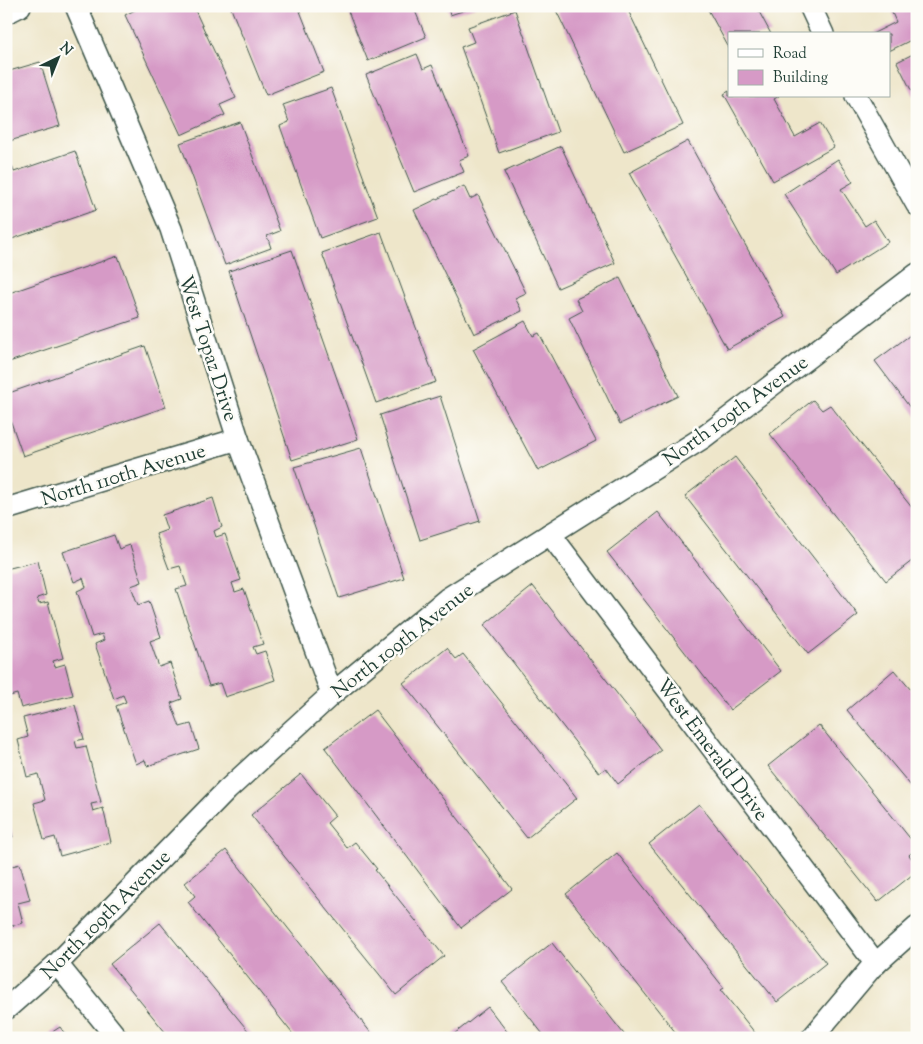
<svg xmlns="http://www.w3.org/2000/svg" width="923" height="1044" font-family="'Sorts Mill Goudy',serif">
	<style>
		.building { fill: #d69ac6 }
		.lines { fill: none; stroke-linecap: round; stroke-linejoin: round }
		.minor-casing { stroke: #3e564a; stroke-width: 24 }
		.minor { stroke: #fff; stroke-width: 21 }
		.labels { text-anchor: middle; stroke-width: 5; stroke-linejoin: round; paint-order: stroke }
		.street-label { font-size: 20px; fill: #1f3d34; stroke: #fdfcf7 }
	</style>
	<rect width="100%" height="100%" fill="#fdfcf7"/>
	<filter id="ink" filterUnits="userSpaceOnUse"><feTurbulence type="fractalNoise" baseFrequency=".02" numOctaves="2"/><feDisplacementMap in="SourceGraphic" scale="10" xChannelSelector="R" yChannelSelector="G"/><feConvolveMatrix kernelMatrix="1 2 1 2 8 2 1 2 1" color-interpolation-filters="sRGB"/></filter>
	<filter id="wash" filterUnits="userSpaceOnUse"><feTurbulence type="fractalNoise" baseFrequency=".0096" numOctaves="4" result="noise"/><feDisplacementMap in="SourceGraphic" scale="20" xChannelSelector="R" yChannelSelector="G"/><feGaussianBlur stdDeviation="1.12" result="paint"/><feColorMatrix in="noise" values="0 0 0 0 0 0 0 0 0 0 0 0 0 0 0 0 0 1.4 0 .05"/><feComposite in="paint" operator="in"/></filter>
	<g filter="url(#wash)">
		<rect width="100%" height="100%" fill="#eee6ca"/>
		<g id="blocks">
			<!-- building -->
			<g class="building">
				<polygon points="143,6 193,6 236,98 220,105 225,115 181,135 125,15"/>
				<polygon points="230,6 298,6 324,72 266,95"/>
				<polygon points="346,6 413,6 426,37 368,61"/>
				<polygon points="447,6 475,6 475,7 450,15"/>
				<polygon points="554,6 626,6 683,125 624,152"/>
				<polygon points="706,6 756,6 771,34 729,34 729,48"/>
				<polygon points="889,6 917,6 917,37 889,51 889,34 872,34 896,22"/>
				<polygon points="515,10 558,132 499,153 461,47 474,42 468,27"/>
				<polygon points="917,52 917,102 897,62"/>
				<polygon points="417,54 423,69 432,65 469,156 459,160 464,172 414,192 366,75"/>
				<polygon points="40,62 60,126 6,142 6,72"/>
				<polygon points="331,88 378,217 320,238 280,126 289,122 283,105"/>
				<polygon points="729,91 729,96 779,96 774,99 795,137 820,123 834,147 773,181 724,94"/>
				<polygon points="240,122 280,231 267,236 271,248 225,265 180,143"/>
				<polygon points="688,141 785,317 727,349 629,173"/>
				<polygon points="561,146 615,263 558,288 504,172"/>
				<polygon points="75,151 96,210 6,241 6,169 12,166 14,172"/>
				<polygon points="838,159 853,182 841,189 865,226 874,220 888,242 836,275 784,194"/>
				<polygon points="464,186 470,199 478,195 526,293 515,298 522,311 474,334 414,210"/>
				<polygon points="381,232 436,382 376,403 322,253"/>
				<polygon points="292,250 358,439 292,460 229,271"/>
				<polygon points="118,256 140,318 6,363 6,294"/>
				<polygon points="620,278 678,396 620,424 569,318 582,311 576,299"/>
				<polygon points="525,321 533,336 539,333 596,441 538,471 473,349"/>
				<polygon points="917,330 917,417 875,361"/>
				<polygon points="145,346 166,407 23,456 6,408 6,394"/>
				<polygon points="440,396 480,521 420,540 380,415"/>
				<polygon points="813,400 822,410 830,405 917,514 917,557 886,581 770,434"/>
				<polygon points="361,448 404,578 339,598 294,467"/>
				<polygon points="735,457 858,615 808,654 685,496"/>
				<polygon points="213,498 222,527 214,531 216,537 225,534 241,580 232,583 235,592 244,589 263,644 253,647 256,654 265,651 275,680 225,697 220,683 209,686 176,589 187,586 180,566 169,569 156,534 167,530 162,515"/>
				<polygon points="658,512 781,671 730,710 607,552"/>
				<polygon points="114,535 119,549 130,545 142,582 131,586 138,605 149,601 161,637 150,641 159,667 170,663 182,699 171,703 180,727 191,724 199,749 147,766 145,760 136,764 116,706 126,702 123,695 114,699 95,644 104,640 102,634 92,637 77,591 86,587 83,578 74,582 63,552"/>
				<polygon points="38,561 46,595 37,598 39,604 48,602 63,658 53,661 55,667 65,664 73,695 21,708 17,694 6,697 6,657 8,657 6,651 6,569"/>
				<polygon points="533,586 661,750 618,784 606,768 599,773 484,625"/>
				<polygon points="447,648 456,659 463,654 577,798 527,838 403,683"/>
				<polygon points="894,670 917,697 917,793 847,710"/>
				<polygon points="75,705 84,739 75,741 77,748 86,746 101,802 91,804 93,811 103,808 111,842 60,856 55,837 44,840 34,803 45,800 38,774 27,777 18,740 28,737 23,718"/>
				<polygon points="375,710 512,889 461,928 325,748"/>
				<polygon points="819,725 917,847 909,855 917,865 917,871 878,902 768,766"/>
				<polygon points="301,774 335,816 327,823 347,848 355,842 377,869 375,870 444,956 396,995 251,815"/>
				<polygon points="699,804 826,963 777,1002 649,844"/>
				<polygon points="6,814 13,837 6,838"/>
				<polygon points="226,850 375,1038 296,1038 188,902 195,896 185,883"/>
				<polygon points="617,853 724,988 721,990 759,1038 680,1038 566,894"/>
				<polygon points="6,861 8,867 20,864 30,900 18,903 23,923 6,927"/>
				<polygon points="160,923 254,1038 170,1038 110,964"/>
				<polygon points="552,943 627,1038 546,1038 502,982"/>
				<polygon points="488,1007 512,1038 449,1038"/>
				<polygon points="60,1027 68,1038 43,1038"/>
			</g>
		</g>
	</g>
	<g filter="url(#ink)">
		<use href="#blocks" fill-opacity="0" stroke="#3e564a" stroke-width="1"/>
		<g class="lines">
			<!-- minor casing -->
			<g class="minor-casing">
				<g id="minor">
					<polyline points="76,6 171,229 238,439 332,694"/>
					<polyline points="810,6 823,34"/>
					<polyline points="6,13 20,6"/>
					<polyline points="856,96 917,205"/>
					<polyline points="6,509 238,439"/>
					<polyline points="550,534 876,964"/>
					<polyline points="57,964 117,1038"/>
					<polyline points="6,1009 57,964 227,790 332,694 447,599 704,437 917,274"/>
					<polyline points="812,1038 871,968 917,927"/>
				</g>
			</g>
			<!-- minor -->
			<use href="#minor" class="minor"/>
		</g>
	</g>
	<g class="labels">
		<!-- street labels -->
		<g class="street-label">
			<text transform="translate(209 348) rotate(72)" y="7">West Topaz Drive</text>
			<text transform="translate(735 410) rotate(-36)" y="7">North 109th Avenue</text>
			<text transform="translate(123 474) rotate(-17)" y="7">North 110th Avenue</text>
			<text transform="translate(402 640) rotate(-38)" y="7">North 109th Avenue</text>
			<text transform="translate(713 749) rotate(53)" y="7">West Emerald Drive</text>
			<text transform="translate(105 914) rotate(-45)" y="7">North 109th Avenue</text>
		</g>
	</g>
	<!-- margin -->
	<rect width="923" height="1044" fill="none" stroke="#fdfcf7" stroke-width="25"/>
	<!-- legend -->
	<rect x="728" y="32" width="162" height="65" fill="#fdfcf7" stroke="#a4b0a9"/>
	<rect x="738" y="49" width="25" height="8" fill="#ffffff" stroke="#a4b0a9"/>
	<text x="773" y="58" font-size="15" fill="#1f3d34">Road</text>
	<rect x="738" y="70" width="25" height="15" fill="#d69ac6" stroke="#a4b0a9"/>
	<text x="773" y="82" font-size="15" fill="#1f3d34">Building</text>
	<!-- north arrow -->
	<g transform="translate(58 58) rotate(43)" stroke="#fdfcf7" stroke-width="4" paint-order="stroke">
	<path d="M0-4L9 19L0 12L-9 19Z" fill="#1f3d34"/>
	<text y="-8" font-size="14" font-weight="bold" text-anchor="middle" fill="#1f3d34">N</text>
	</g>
</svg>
